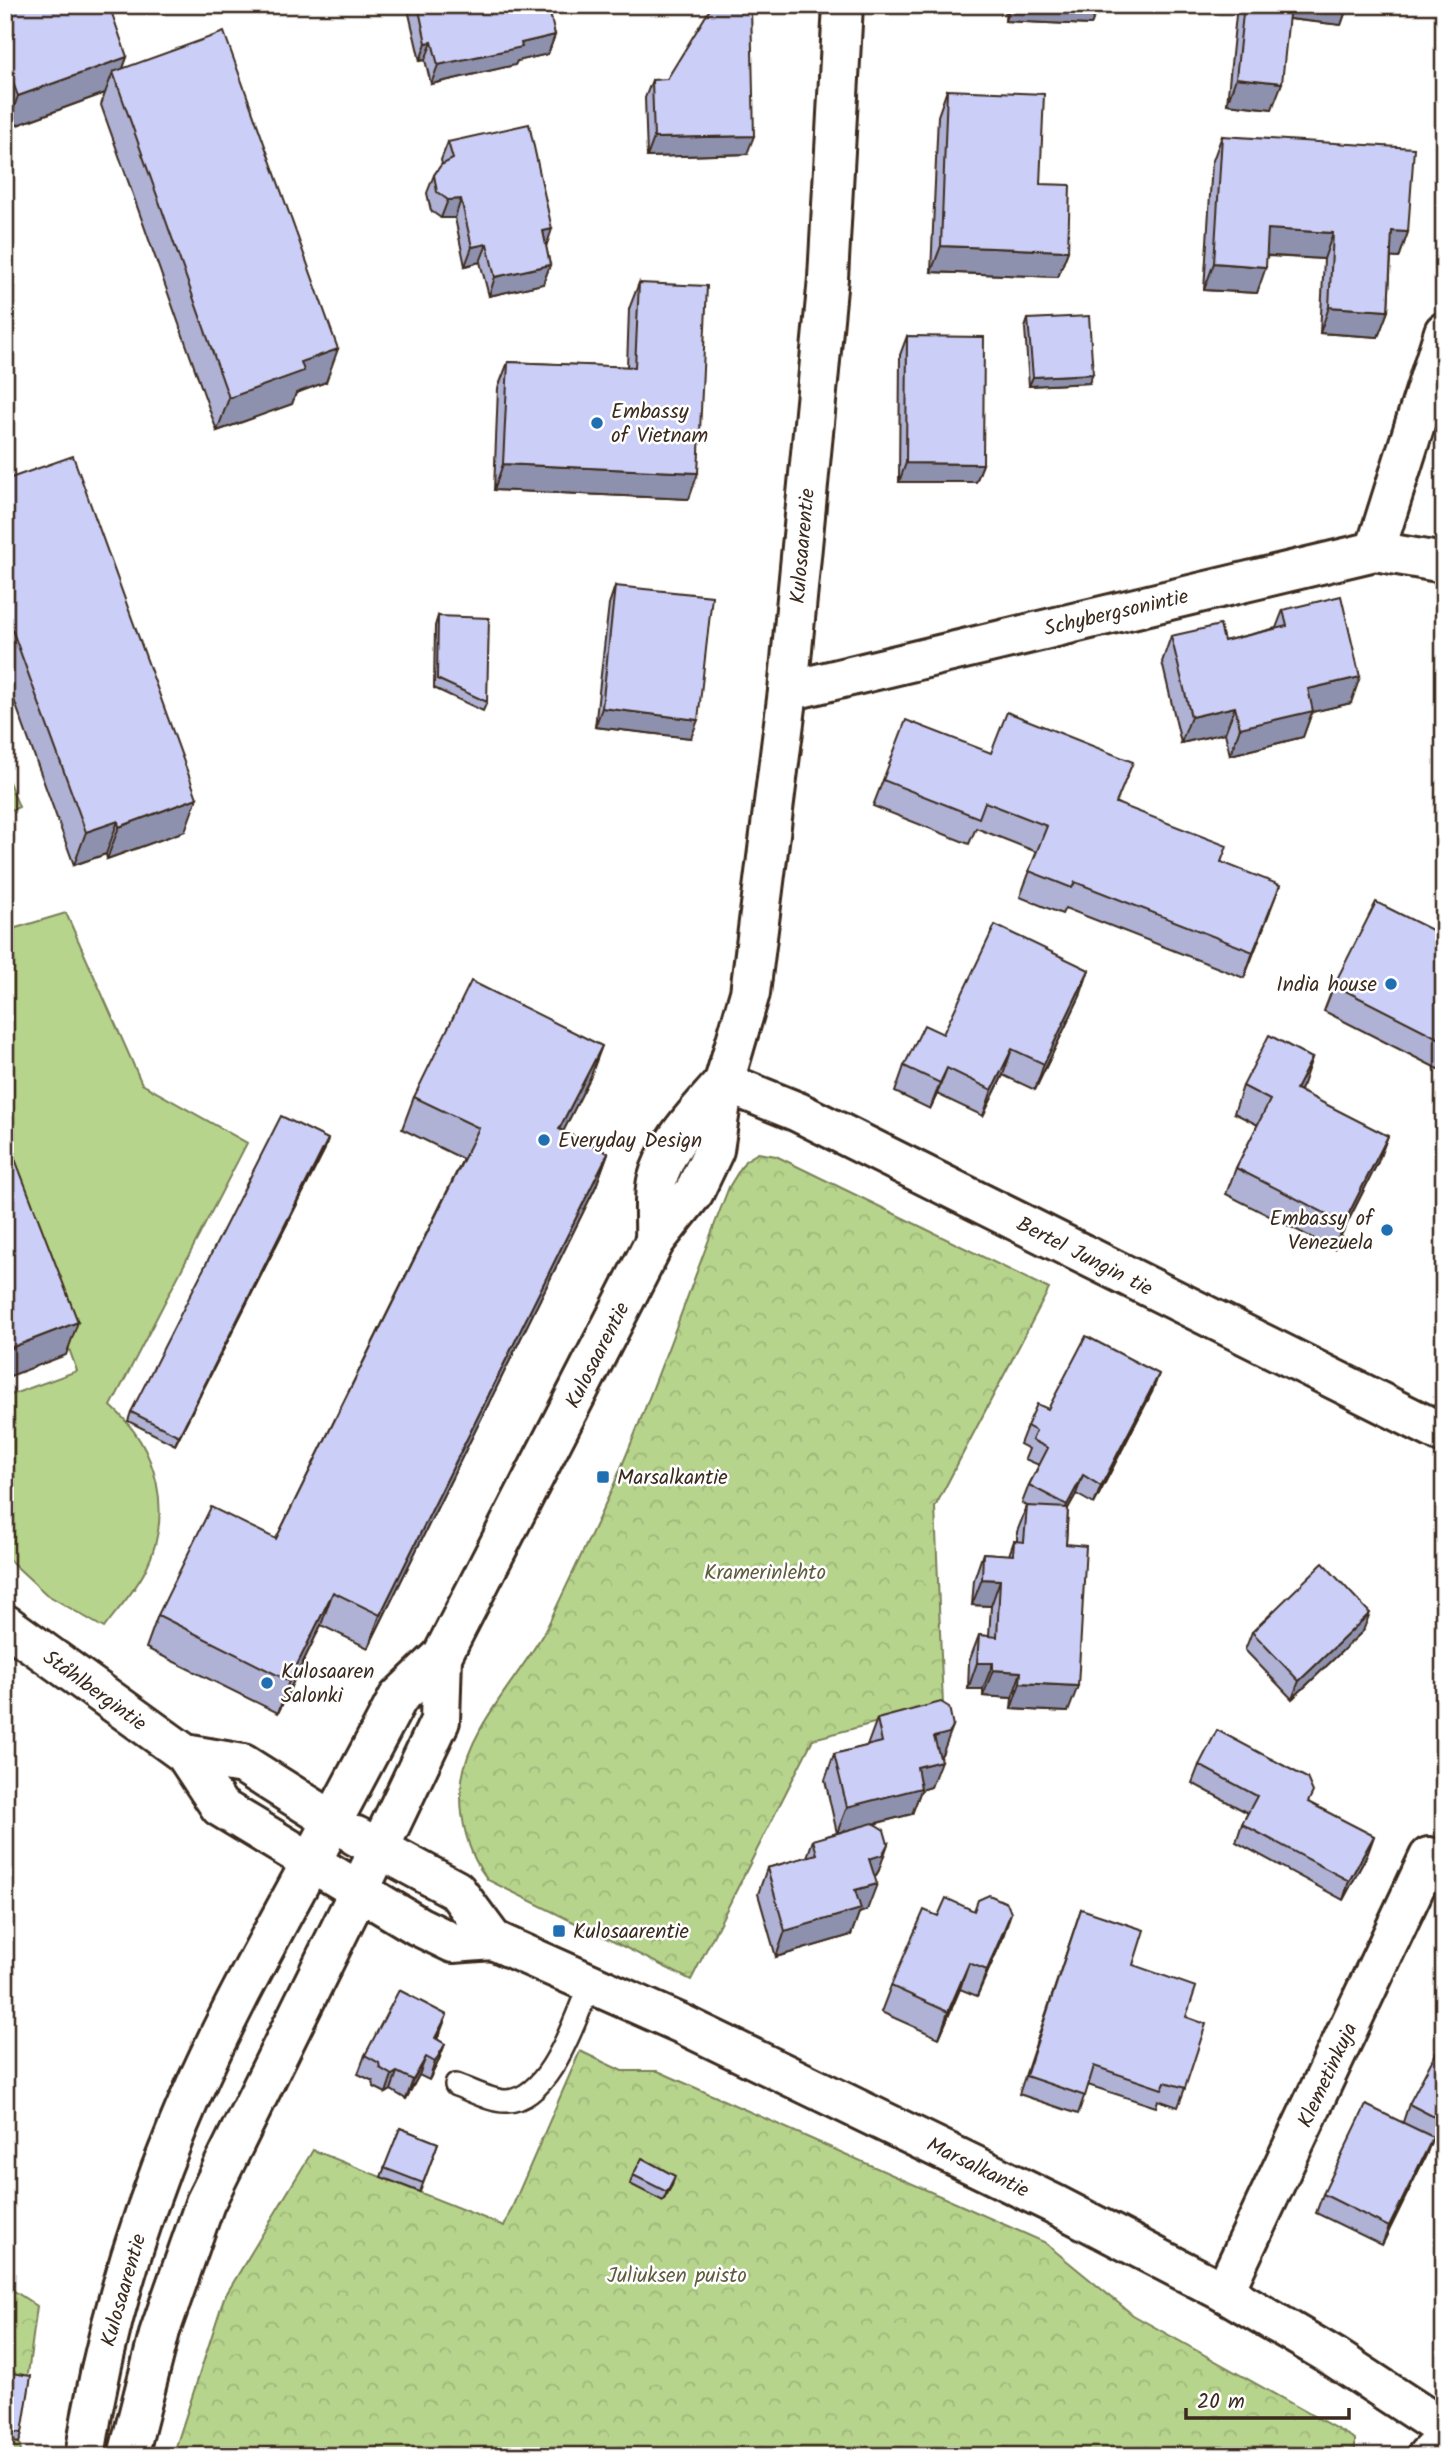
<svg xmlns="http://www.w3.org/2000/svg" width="1449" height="2461" font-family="Kalam,sans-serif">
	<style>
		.green { fill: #b7d48d; stroke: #797f56; stroke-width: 2 }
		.park { fill: url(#park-crowns); stroke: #797f56; stroke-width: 2 }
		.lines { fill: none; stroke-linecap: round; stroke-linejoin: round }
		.service-casing { stroke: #3b2a1e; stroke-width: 26 }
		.minor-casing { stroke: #3b2a1e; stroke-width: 44 }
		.tertiary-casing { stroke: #3b2a1e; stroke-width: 44 }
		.secondary-casing { stroke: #3b2a1e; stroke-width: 44 }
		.service { stroke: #fff; stroke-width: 21 }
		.minor { stroke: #fff; stroke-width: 38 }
		.tertiary { stroke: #fff; stroke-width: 38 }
		.secondary { stroke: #fff; stroke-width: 38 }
		.wall { fill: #afb2d4; stroke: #3b2a1e; stroke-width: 2 }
		.shaded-wall { fill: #8e91ad; stroke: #3b2a1e; stroke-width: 2 }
		.building { fill: #cbcff7; stroke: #3b2a1e; stroke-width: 2 }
		.poi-dot { fill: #1f6fb2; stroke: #fff; stroke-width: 2.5 }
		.labels { text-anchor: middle; stroke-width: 5; stroke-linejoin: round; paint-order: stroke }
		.poi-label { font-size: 21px; fill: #3b2a1e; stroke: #fff; text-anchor: start }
		.street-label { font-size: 21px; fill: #3b2a1e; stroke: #fff }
		.park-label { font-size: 21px; fill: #605d3f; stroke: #fff }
	</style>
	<defs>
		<pattern id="park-crowns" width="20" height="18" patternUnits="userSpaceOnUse" patternTransform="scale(1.75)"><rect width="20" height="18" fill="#b7d48d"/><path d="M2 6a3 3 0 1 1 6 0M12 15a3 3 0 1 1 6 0" fill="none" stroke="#9eb679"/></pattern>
	</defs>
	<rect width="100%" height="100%" fill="#fff"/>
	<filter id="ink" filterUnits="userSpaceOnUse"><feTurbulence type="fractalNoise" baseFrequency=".0143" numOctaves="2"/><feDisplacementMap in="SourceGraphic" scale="14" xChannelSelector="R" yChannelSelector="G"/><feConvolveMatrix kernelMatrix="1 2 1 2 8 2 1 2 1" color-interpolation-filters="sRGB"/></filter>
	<g filter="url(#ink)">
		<!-- green -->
		<g class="green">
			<polygon points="5,772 19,807 5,813"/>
			<path d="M66,913L142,1084L247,1143L111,1406C158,1448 174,1513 145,1571C135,1591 117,1610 104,1628L46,1594L5,1556V1397L77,1371L5,1171V923L9,930Z"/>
		</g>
		<!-- park -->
		<g class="park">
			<path d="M758,1153L776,1156L1049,1289L935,1507L943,1705L813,1739L691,1980L488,1880C467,1854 458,1814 462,1780C469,1725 525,1672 549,1623C570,1578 592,1534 612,1489C655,1390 690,1287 729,1187L745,1161Z"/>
			<polygon points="580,2051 622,2071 658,2071 669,2076 1044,2242 1133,2315 1355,2439 1355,2456 173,2456 224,2298 313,2150 504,2226"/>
			<polygon points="5,2285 37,2306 19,2442 22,2456 5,2456"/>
		</g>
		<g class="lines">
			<!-- service casing -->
			<g class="service-casing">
				<path id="service" d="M456,2085C471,2090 492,2102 507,2101C551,2099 575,2018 590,1984"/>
			</g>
			<!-- minor casing -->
			<g class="minor-casing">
				<g id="minor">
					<polyline points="1375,551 1444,332"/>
					<polyline points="788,691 1375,551 1444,563"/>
					<polyline points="724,1082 798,1112 1444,1434"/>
					<polyline points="5,1624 185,1754 220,1807 311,1862"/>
					<polyline points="185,1754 243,1764 333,1821"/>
					<polyline points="1224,2292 1429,1857"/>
					<polyline points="1427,2456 1444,2439"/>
				</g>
			</g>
			<!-- tertiary casing -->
			<g class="tertiary-casing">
				<g id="tertiary">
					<polyline points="843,5 828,278 788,691 750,993 724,1082 714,1150 694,1192 655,1241 442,1656 398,1698 311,1862 418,1926 453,1943 493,1940 682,2024 1054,2204 1224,2292 1334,2357 1444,2429"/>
					<path d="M655,1241C656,1222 653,1199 657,1181C667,1142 699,1112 724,1082"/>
					<polyline points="356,1836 456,1890 493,1940"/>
					<polyline points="359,1891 440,1721 442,1656"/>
				</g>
			</g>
			<!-- secondary casing -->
			<g class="secondary-casing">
				<g id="secondary">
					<path d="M85,2456C102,2342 135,2230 179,2124C216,2034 265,1947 311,1862"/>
					<polyline points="128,2456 160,2331 205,2203 359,1891"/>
				</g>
			</g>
			<!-- service -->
			<use href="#service" class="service"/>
			<!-- minor -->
			<use href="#minor" class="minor"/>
			<!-- tertiary -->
			<use href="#tertiary" class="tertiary"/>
			<!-- secondary -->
			<use href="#secondary" class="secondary"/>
		</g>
		<!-- wall -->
		<g class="wall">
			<polygon points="5,5 127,57 123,68 326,382 296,393 292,404 217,431 101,105 105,93 6,129"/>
			<polygon points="407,5 548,5 555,35 548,54 517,61 515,65 431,84 425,60 420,61"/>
			<polygon points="1006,5 1098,5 1091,25 1005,21"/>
			<polygon points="1237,5 1348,5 1341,25 1288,19 1272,109 1227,104"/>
			<polygon points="652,80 747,154 647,157 645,98"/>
			<polygon points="947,90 1040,184 1068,251 1058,277 931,272 938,116"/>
			<polygon points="1222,136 1408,232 1399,258 1391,257 1388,311 1378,337 1320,333 1324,259 1267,256 1257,293 1204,290 1212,163"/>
			<polygon points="448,142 546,247 550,265 543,284 489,296 480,262 465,266 455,218 441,218 431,211 427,193 434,175 442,164 441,160"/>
			<polygon points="639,283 689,499 494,490 498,388 508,362 627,367 629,309"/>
			<polygon points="1028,319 1089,383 1029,386 1025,328"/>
			<polygon points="907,336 983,464 976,482 899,482 900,355"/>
			<polygon points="5,480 185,831 107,859 106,854 74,865 5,675"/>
			<polygon points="615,586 691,738 595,727 609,604"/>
			<polygon points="1283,610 1351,703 1312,712 1303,737 1230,755 1225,733 1181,743 1162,662 1171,636 1224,641 1276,628"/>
			<polygon points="438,616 487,702 483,711 434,688 435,626"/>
			<polygon points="883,780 1117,803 1222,862 1270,911 1244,978 1065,908 1062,914 1020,897 1037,852 976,828 969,844 873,806"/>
			<polygon points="1444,913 1444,1072 1324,1011 1334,985 1434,931"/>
			<polygon points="1080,996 1035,1090 1003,1075 983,1116 937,1094 930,1109 895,1092 904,1066 943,1034"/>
			<polygon points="1312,1058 1299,1090 1378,1162 1334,1249 1226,1194 1236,1168 1258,1125 1234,1113 1243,1086"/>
			<polygon points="590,1078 563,1131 608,1153 596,1186 368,1648 321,1625 278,1713 146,1648 158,1615 276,1539 463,1159 402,1129 414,1097"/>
			<polygon points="325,1149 175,1445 128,1421 131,1412"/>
			<polygon points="1152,1392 1094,1504 1076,1494 1068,1508 1066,1544 1068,1712 1011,1709 1012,1698 983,1696 983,1689 968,1689 969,1662 979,1635 989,1636 991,1606 972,1605 974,1580 983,1553 1009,1555 1014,1541 1017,1542 1017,1532 1027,1506 1022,1503 1029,1485 1039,1465 1025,1459 1029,1449 1020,1444 1027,1426 1048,1409"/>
			<polygon points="1363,1631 1292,1699 1245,1650 1252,1632"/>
			<polygon points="877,1719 943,1752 940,1758 931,1787 921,1790 912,1814 874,1824 879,1870 875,1877 867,1910 859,1913 851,1935 776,1957 758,1894 767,1868 807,1857 813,1840 837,1833 825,1780 834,1754 867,1746"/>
			<polygon points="1199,1765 1374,1836 1367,1855 1343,1900 1236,1842 1242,1824 1248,1813 1192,1783"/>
			<polygon points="1081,1909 1133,1965 1186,2017 1185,2088 1178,2107 1158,2100 1156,2107 1088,2085 1078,2114 1019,2094"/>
			<polygon points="938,1916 1002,1940 977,1996 960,1989 939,2038 881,2012 891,1986"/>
			<polygon points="440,2033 437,2039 445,2044 438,2062 429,2080 419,2075 406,2099 391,2090 386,2093 374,2087 373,2081 358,2074 365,2055"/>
			<polygon points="1444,2049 1444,2144 1432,2138 1426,2155 1382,2245 1316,2213 1323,2194 1403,2122 1409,2104"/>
			<polygon points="400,2128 438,2143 420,2192 381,2177"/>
			<polygon points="633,2175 672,2185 663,2201 630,2184"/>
			<polygon points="5,2372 22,2433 19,2443 5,2440"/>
		</g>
		<!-- shaded-wall -->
		<g class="shaded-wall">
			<polygon points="1010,5 1098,5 1091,25 1005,21"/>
			<polygon points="1286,5 1348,5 1341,25 1281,18"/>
			<polygon points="555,35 548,54 517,61 515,65 431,84 438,65 521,43"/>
			<polygon points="432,42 425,60 420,61 426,43"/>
			<polygon points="127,57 117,85 113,72 105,93 6,129 18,96"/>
			<polygon points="1236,78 1282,83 1272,109 1227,104"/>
			<polygon points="754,136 747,154 647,157 654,138"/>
			<polygon points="461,199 455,218 441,218 448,200"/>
			<polygon points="552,229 546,247 543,231"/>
			<polygon points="1268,229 1333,233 1324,259 1258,255"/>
			<polygon points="1392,231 1408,232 1399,258 1383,257"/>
			<polygon points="487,244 480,262 465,266 472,247"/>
			<polygon points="941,246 1068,251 1058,277 931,272"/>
			<polygon points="1214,263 1266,267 1257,293 1204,290"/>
			<polygon points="550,265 543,284 489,296 495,277"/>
			<polygon points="1329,307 1388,311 1378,337 1320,333"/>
			<polygon points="338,349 326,382 296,393 292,404 217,431 229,398 301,362"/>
			<polygon points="1093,374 1089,383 1029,386 1033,377"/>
			<polygon points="906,463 983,464 976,482 899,482"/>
			<polygon points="503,464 698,473 689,499 494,490"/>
			<polygon points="1360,677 1351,703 1312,712 1303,737 1230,755 1240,728 1308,689"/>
			<polygon points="1235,707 1225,733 1181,743 1191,717"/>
			<polygon points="602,708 698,720 691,738 595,727"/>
			<polygon points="197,798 185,831 107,859 119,827"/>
			<polygon points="118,821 106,854 74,865 86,832"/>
			<polygon points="1280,885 1270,911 1244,978 1253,952"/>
			<polygon points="1089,970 1080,996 1035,1090 1044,1064"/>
			<polygon points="602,1046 590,1078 548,1162 559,1129"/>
			<polygon points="1012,1049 1003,1075 983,1116 992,1090"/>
			<polygon points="1312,1058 1303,1084 1287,1115 1296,1089"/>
			<polygon points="947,1068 937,1094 930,1109 940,1083"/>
			<polygon points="1388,1136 1378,1162 1334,1249 1344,1223"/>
			<polygon points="328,1139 325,1149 175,1445 179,1436"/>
			<polygon points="608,1153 596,1186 368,1648 380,1615"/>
			<polygon points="78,1322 66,1355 5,1378 5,1350"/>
			<polygon points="1159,1374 1152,1392 1094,1504 1101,1486"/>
			<polygon points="1083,1475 1076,1494 1060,1523 1067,1505"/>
			<polygon points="982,1579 1000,1580 991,1606 972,1605"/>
			<polygon points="333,1592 321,1625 278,1713 289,1681"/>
			<polygon points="1370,1613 1363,1631 1292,1699 1299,1681"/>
			<polygon points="977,1663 993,1663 983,1689 968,1689"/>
			<polygon points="993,1670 1021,1672 1012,1698 983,1696"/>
			<polygon points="1020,1683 1078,1686 1068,1712 1011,1709"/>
			<polygon points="953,1726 943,1752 939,1759 934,1737"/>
			<polygon points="941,1761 931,1787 921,1790 912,1814 837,1833 847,1807 917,1767"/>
			<polygon points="1374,1836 1367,1855 1343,1900 1349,1881"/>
			<polygon points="888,1844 879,1870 872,1882 869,1859"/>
			<polygon points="877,1884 867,1910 859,1913 851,1935 776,1957 785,1931 855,1890"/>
			<polygon points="1011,1913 1002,1940 977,1996 987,1970"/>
			<polygon points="969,1963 960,1989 939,2038 948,2012"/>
			<polygon points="447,2015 440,2033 428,2056 435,2038"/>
			<polygon points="445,2044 438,2062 429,2080 435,2062"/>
			<polygon points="426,2057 419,2075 406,2099 413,2080"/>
			<polygon points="397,2072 391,2090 386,2093 392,2075"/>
			<polygon points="1433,2137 1426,2155 1382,2245 1389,2227"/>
			<polygon points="675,2176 672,2185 663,2201 667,2192"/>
		</g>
		<!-- building -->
		<g class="building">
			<polygon points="5,5 109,5 127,57 18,96 5,61"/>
			<polygon points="418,5 548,5 555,35 521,43 522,47 438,65 432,42 426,43"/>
			<polygon points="1244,5 1290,5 1282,83 1236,78"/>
			<polygon points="751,7 754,136 654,138 652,80 667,79 710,9"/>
			<polygon points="224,32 338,349 301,362 304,371 229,398 113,72"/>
			<polygon points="947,90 1044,94 1040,184 1070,185 1068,251 941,246"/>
			<polygon points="529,124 552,229 543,231 550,265 495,277 487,244 472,247 461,199 448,200 437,192 434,175 441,165 453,159 448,142"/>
			<polygon points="1222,136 1414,148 1408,232 1392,231 1388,311 1329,307 1333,233 1268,229 1266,267 1214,263"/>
			<polygon points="639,283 707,286 698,473 503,464 508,362 635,367"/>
			<polygon points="1089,316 1093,374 1033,377 1028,319"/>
			<polygon points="907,336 984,337 983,464 906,463"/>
			<polygon points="73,456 197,798 119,827 118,821 86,832 5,610 5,480"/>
			<polygon points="615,586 712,596 698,720 602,708"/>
			<polygon points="1341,596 1360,677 1308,689 1313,711 1240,728 1235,707 1191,717 1171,636 1220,625 1224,641 1287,626 1283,610"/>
			<polygon points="438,616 489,618 487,702 437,679"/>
			<polygon points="1007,712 1133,762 1116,803 1227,846 1221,862 1280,885 1253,952 1075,882 1072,888 1029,871 1047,826 985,802 979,818 883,780 906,720 991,753"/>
			<polygon points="1376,902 1434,931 1444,913 1444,1041 1334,985"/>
			<polygon points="995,925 1089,970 1044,1064 1012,1049 992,1090 947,1068 940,1083 904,1066 924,1025 943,1034"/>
			<polygon points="471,981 602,1046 559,1129 608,1153 380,1615 333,1592 289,1681 158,1615 211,1507 276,1539 479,1128 414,1097"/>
			<polygon points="1269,1035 1312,1058 1296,1089 1388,1136 1344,1223 1236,1168 1270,1100 1243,1086"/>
			<polygon points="281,1116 328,1139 179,1436 131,1412"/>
			<polygon points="5,1133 78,1322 5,1350"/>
			<polygon points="1086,1336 1159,1374 1101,1486 1083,1475 1067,1505 1029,1485 1048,1448 1032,1440 1036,1431 1027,1426 1037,1404 1048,1409"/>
			<polygon points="1027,1506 1068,1508 1066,1544 1086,1546 1078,1686 1020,1683 1021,1672 993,1670 993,1663 977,1663 979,1635 997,1637 1000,1580 982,1579 983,1553 1013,1555 1014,1541 1024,1542"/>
			<polygon points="1323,1563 1370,1613 1299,1681 1252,1632"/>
			<polygon points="941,1702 949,1707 953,1726 949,1733 934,1737 941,1761 917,1767 921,1788 847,1807 834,1754 882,1742 877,1719"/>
			<polygon points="1217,1730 1307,1778 1313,1792 1308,1802 1374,1836 1349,1881 1242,1824 1257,1796 1199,1765"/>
			<polygon points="873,1823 884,1830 888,1844 882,1855 869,1859 877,1884 855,1890 861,1909 785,1931 767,1868 817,1854 813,1840"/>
			<polygon points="989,1895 1007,1903 1011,1913 987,1970 969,1963 948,2012 891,1986 924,1910 938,1916 946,1898 974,1911 978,1900"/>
			<polygon points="1081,1909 1144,1930 1133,1965 1196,1987 1186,2017 1206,2024 1185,2088 1165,2082 1162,2089 1094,2066 1085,2096 1026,2076"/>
			<polygon points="399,1990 447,2015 435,2038 445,2044 435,2062 426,2057 413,2080 397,2072 392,2075 380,2068 379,2063 365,2055"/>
			<polygon points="1439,2047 1444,2049 1444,2122 1409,2104"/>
			<polygon points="1366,2105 1433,2137 1389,2227 1323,2194"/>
			<polygon points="400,2128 438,2143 423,2183 384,2168"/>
			<polygon points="642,2158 675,2176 667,2192 633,2175"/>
			<polygon points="5,2372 31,2376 22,2433 5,2430"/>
		</g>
	</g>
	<!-- markers -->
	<g class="poi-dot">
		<circle cx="597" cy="423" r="7"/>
		<circle cx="1391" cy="984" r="7"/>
		<circle cx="544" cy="1140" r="7"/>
		<circle cx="1387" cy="1230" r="7"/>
		<rect x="596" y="1470" width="14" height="14" rx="3.5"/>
		<circle cx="267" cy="1683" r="7"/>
		<rect x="552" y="1924" width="14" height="14" rx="3.5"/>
	</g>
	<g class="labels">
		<!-- poi labels -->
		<g class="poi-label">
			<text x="611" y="418">Embassy<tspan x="611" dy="24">of Vietnam</tspan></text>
			<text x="1377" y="991" text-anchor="end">India house</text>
			<text x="558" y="1147">Everyday Design</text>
			<text x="1373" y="1225" text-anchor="end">Embassy of<tspan x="1373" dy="24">Venezuela</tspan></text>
			<text x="617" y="1484">Marsalkantie</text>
			<text x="281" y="1678">Kulosaaren<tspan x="281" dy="24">Salonki</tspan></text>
			<text x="573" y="1938">Kulosaarentie</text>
		</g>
		<!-- street labels -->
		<g class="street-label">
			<text transform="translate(802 546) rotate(-85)" y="7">Kulosaarentie</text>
			<text transform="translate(1116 612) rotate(-13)" y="7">Schybergsonintie</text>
			<text transform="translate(1085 1256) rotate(27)" y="7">Bertel Jungin tie</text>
			<text transform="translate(597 1355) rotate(-63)" y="7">Kulosaarentie</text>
			<text transform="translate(95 1690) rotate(36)" y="7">Ståhlbergintie</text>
			<text transform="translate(1327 2075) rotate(-65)" y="7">Klemetinkuja</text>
			<text transform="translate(978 2167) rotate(26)" y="7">Marsalkantie</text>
			<text transform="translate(123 2290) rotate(-74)" y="7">Kulosaarentie</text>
		</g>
		<!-- park labels -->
		<g class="park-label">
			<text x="765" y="1579">Kramerinlehto</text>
			<text x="677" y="2282">Juliuksen puisto</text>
		</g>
	</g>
	<!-- margin -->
	<rect width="1449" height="2461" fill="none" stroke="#fff" stroke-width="28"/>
	<rect x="14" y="14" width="1421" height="2433" fill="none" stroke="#3b2a1e" stroke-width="2.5" filter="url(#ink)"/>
	<!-- scale -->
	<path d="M1186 2408v10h163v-10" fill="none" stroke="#3b2a1e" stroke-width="3.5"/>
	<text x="1197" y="2408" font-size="21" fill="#3b2a1e" stroke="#ffffff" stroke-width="5" paint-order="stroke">20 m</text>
</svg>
